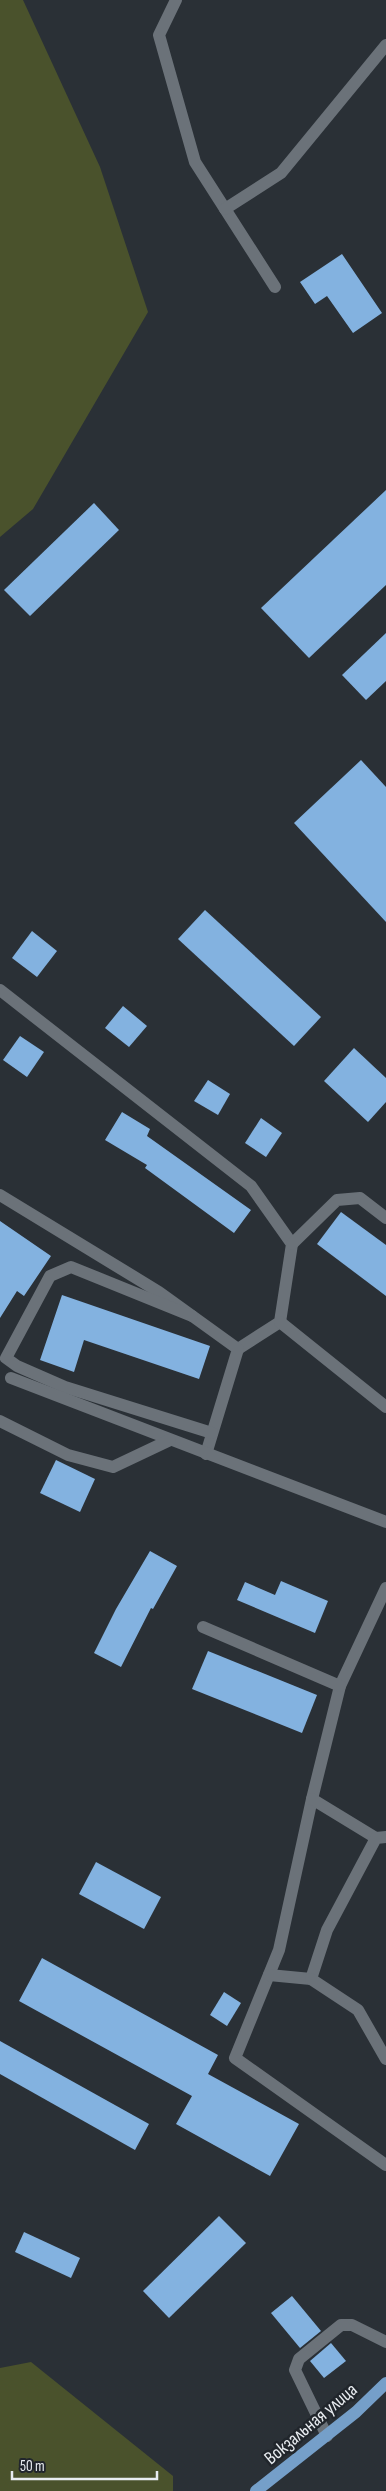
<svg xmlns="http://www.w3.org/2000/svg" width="386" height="2491" font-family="'Sofia Sans Condensed',sans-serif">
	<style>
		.green { fill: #4a522c }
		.building { fill: #83b2e0 }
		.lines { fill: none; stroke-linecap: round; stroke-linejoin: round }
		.minor { stroke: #6b7279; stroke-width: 12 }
		.major { stroke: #759fc9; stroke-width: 12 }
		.labels { text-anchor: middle; stroke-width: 5; stroke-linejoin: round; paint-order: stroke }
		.street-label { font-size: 19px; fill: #e8ecf0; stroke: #21262c }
	</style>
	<rect width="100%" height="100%" fill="#2a3036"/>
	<!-- green -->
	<g class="green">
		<polygon points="0,0 23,0 100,167 148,312 33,509 0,537"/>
		<polygon points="31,2362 173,2476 173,2491 0,2491 0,2368"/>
	</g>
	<!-- building -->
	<g class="building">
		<polygon points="342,254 382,313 353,333 327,296 315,304 300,282"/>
		<polygon points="386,490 386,585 309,658 261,608"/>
		<polygon points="94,503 119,530 30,616 4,590"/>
		<polygon points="386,633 386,681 366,700 342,675"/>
		<polygon points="361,760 386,787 386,922 294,823"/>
		<polygon points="205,910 321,1017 294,1046 178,939"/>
		<polygon points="32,931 57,951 37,977 12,958"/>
		<polygon points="123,1006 147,1026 129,1047 105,1028"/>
		<polygon points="20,1036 44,1052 27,1077 3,1060"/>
		<polygon points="354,1048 386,1078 386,1102 368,1122 324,1081"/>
		<polygon points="208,1080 230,1094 218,1115 194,1101"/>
		<polygon points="122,1112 150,1129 147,1136 251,1210 234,1233 145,1168 147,1165 105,1140"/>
		<polygon points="261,1118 282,1133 266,1157 245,1143"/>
		<polygon points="341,1212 386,1245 386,1296 317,1244"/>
		<polygon points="0,1221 51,1256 24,1296 17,1291 0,1318"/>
		<polygon points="62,1295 210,1346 199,1379 84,1340 74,1372 40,1360"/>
		<polygon points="56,1460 95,1479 80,1512 40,1493"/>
		<polygon points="150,1551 177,1566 153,1609 151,1608 121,1667 94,1653 116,1609"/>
		<polygon points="281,1581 328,1601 315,1633 237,1600 245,1582 275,1595"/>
		<polygon points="208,1651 317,1695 302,1733 192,1689"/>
		<polygon points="96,1862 161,1897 144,1929 79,1894"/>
		<polygon points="42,1958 218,2055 208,2074 299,2124 270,2176 176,2124 192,2096 19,2001"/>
		<polygon points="224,1992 241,2003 227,2026 210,2015"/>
		<polygon points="0,2041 149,2124 135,2150 0,2074"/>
		<polygon points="219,2216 246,2243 169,2318 143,2291"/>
		<polygon points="24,2232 80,2258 71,2278 15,2252"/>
		<polygon points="292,2296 321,2331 300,2348 271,2313"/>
		<polygon points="331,2343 346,2361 324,2378 310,2361"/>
	</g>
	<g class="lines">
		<!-- minor -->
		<g class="minor">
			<polyline points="176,0 159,35 195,162 275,287"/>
			<polyline points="225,209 281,173 386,45"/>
			<polyline points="0,990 251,1186 292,1244 280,1322 238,1349"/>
			<polyline points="0,1195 159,1292 238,1349 206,1454"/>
			<polyline points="292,1244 337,1200 360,1198 386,1218"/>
			<polyline points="192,1316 71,1267 50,1276 6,1358 17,1366 65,1387 212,1433"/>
			<polyline points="280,1322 386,1407"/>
			<polyline points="11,1378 386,1522"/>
			<polyline points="0,1421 68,1455 113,1467 170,1440"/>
			<polyline points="386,1588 340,1686 312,1799 279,1950 235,2058 386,2165"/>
			<polyline points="203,1627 340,1686"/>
			<polyline points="312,1799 376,1838"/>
			<polyline points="269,1975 311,1979 327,1930 376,1838 386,1837"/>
			<polyline points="311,1979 358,2010 386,2059"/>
			<polyline points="327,2436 295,2370 299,2359 341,2325 352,2325 386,2342"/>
		</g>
		<!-- major -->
		<polyline class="major" points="256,2491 356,2412 386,2383"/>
	</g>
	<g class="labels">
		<!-- street labels -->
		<g class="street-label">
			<text transform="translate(310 2423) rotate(-40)" y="7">Вокзальная улица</text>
		</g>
	</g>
	<!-- scale -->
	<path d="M12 2471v8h145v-8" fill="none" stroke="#e8ecf0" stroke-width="2.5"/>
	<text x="20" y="2471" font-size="15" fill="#e8ecf0" stroke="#21262c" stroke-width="4" paint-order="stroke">50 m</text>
</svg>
